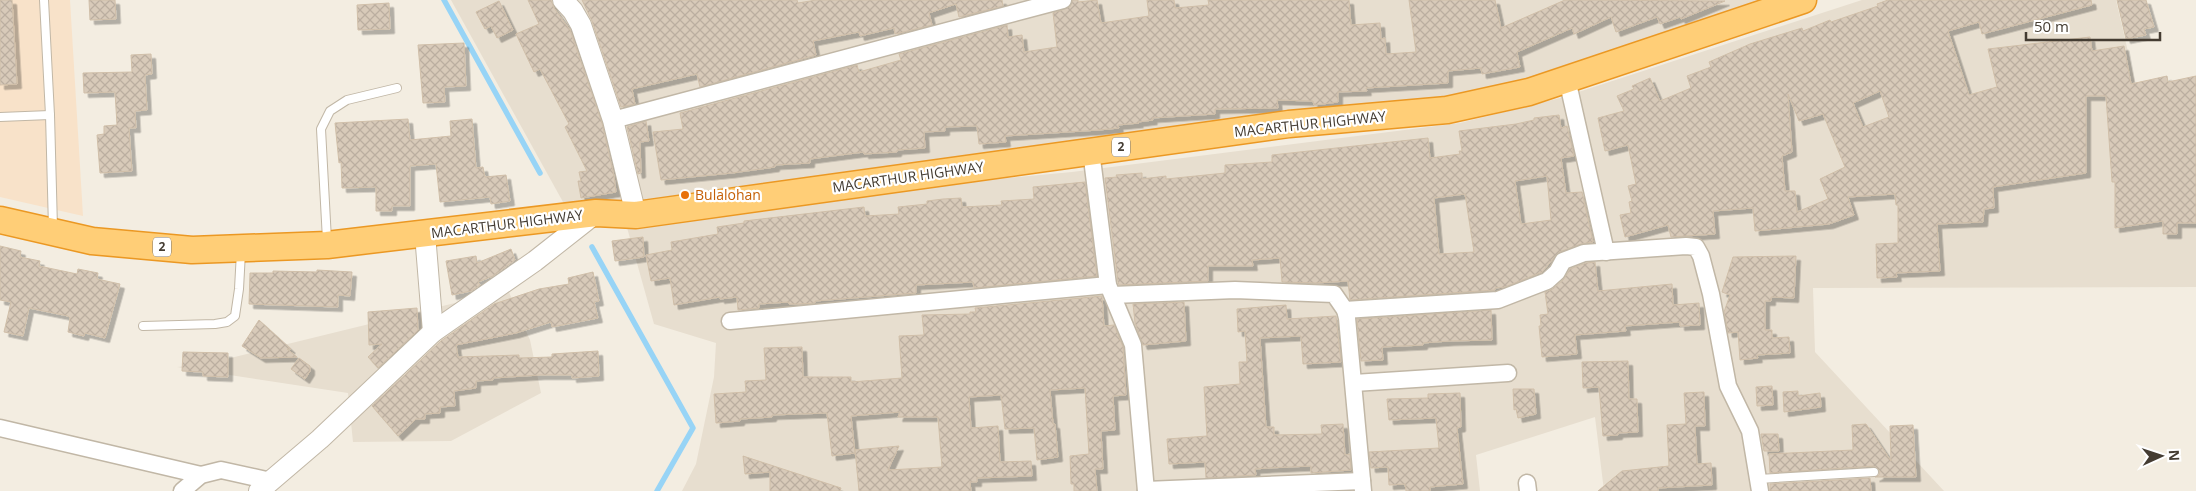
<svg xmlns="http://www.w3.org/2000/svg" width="2196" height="491" font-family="'Open Sans',sans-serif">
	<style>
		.residential { fill: #e7decf }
		.commercial { fill: #f8e2c9 }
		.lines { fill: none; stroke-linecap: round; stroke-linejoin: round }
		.stream { stroke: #97d4f6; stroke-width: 5.5 }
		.building { fill: url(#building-cross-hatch); stroke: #d0bfa9; fill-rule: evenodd; filter: url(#shadow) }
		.service-casing { stroke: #c1b7a6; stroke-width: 10 }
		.minor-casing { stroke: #c1b7a6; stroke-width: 19 }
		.tertiary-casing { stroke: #c1b7a6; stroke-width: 22 }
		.trunk-casing { stroke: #eb9823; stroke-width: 29 }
		.service { stroke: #fff; stroke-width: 8 }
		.minor { stroke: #fff; stroke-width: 16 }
		.tertiary { stroke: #fff; stroke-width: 20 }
		.trunk { stroke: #ffce77; stroke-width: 26 }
		.food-dot { fill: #e8710a; stroke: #fff; stroke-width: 2 }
		.labels { text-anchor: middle; stroke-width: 4.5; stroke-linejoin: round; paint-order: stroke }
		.shield { fill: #fff; stroke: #7c7670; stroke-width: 1 }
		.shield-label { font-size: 12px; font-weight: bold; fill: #443c32 }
		.street-label { font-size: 14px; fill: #443c32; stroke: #fff }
		.food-label { font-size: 14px; fill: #c56008; stroke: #fff; text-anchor: start }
	</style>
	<defs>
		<pattern id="building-cross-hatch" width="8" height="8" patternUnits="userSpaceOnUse" patternTransform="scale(1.25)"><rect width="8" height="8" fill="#d8cab9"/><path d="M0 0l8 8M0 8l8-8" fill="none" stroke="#bbaea0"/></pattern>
		<filter id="shadow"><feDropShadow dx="4.5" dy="4.5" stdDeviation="0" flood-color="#0004"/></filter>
	</defs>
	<rect width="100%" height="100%" fill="#f3ede1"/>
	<!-- residential -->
	<g class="residential">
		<polygon points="451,0 1774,0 1490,94 568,211"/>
		<polygon points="1862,0 2116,0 2157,177 2196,169 2196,287 1813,288 1815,352 1944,491 1604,491 1595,417 1476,455 1480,491 682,491 696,464 714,377 716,343 654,324 626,224 789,198 1072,172 1460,123 1560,98"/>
		<polygon points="508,290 530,340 541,393 451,441 353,442 348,393 177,367 202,365"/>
	</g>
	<!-- commercial -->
	<polygon class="commercial" points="0,0 70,0 83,216 0,197"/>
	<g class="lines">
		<!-- stream -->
		<g class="stream">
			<polyline points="444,0 540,173"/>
			<polyline points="592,247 693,428 657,491"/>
		</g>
	</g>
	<!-- building -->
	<g class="building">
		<polygon points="0,0 12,0 17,84 0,85"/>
		<polygon points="89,0 115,0 116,19 90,20"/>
		<polygon points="528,0 551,0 554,8 570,30 602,123 614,176 616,192 581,198 578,181 581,181 579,172 587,171 565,127 569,124 540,69 534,72 516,34 539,24"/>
		<polygon points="582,0 797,0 798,3 816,0 1002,0 1003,6 959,17 956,4 929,13 932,25 895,34 894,28 860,36 859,32 813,41 816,55 700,87 697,74 632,89 635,104 621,107 592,21"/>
		<polygon points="1073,0 1078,0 1078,2 1097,0 1101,23 1149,16 1147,0 1174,0 1175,8 1209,5 1208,0 1349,0 1351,25 1380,23 1381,39 1385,38 1386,54 1416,52 1409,0 1495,0 1501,28 1565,0 1725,1 1681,19 1680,17 1660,24 1657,17 1616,32 1611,17 1574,34 1572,28 1517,52 1520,67 1482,74 1481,68 1448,71 1448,83 1366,88 1367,91 1338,92 1338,102 1314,105 1313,101 1277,100 1278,108 1215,109 1215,114 1152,118 1153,120 1138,122 1139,123 1118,125 1119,128 1099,130 1005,136 1006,142 979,144 977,126 945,127 945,131 924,132 925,148 897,150 897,152 864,154 864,152 825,157 810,159 810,163 775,165 775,167 732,173 661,180 653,132 683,129 680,113 857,65 859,72 901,60 899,54 1007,25 1008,37 1022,35 1024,52 1057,47 1053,13 1070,7"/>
		<path d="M1888,0H2091L2092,5L1982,34L1979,22L1948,31L1969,95L1997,87L1988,49L2090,37L2092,51L2124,46L2131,84L2167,76L2168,82L2196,76V223H2177V234H2163V221L2115,228V182H2112L2106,96H2086V173L1993,187L1994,208L1984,209L1983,222L1937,224L1940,271L1896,273L1897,277L1877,278L1876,244L1898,243V205H1896L1895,194L1848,197L1854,215L1829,224L1755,231L1753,208L1713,211L1715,234L1671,237L1668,225L1625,237L1620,215L1631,213L1629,202L1632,201L1628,186L1636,184L1628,145L1605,151L1598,118L1624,111L1617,96L1634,89L1632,86L1650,78L1660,101L1691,88L1687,76L1711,67L1709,62L1750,44L1802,28L1803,31L1830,20L1831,22L1878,6L1877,4ZM1880,91L1889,117L1863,127L1853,103ZM1788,94L1799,121L1823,114L1845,167L1820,179L1828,199L1797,212L1795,191H1785L1782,156L1792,152Z"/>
		<polygon points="2117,0 2146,0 2154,27 2144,29 2146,35 2126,39"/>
		<polygon points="499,1 513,30 497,38 491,26 485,29 476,12"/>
		<polygon points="389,3 390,29 358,30 357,5"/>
		<polygon points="464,43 466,86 444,87 445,102 423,103 418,45"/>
		<polygon points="151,54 152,74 145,75 147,110 135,111 136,128 129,128 132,171 100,173 97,135 104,134 104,126 117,125 115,92 84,93 83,73 132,72 131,55"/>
		<path d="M1559,115L1561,128L1567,126L1574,156L1561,158L1566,193L1582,192L1593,242L1581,244L1559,252L1542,272L1505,287L1495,288V290L1350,300L1348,281L1316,283L1282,282L1280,258L1252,260L1253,266H1208V281L1119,285L1118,282L1105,178L1117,177L1116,175L1142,173V179L1166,176V179L1225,173V165L1272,162V155L1428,138L1430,158L1460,154L1459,151H1462L1459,131L1516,124L1534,120V118ZM1547,176L1551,220L1521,224L1515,181ZM1465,194L1474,252L1439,254L1434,198Z"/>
		<polygon points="408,119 410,140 451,136 450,121 472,119 476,168 483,167 485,177 506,175 510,201 491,204 490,197 440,202 436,164 410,166 410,206 392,206 392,211 376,211 376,187 342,188 341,162 339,163 335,123"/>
		<polygon points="646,121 649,141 640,142 641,173 638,174 627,127"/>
		<polygon points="1085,182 1097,276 974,288 973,282 916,285 916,293 815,301 815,303 799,304 789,304 789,302 759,304 759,308 738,310 737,297 720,299 720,297 674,305 670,278 651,281 646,255 672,250 671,242 718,234 717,227 744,223 744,221 864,207 865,216 899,214 898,207 927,204 927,201 943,199 961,198 962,207 1002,205 1001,201 1034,199 1033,187"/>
		<polygon points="643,237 644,257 615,261 612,241"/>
		<polygon points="0,246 21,251 20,257 40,261 39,266 77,274 78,269 98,273 97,279 120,284 105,338 85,333 84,336 68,332 70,318 68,316 29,308 23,336 4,332 11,302 0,300"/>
		<polygon points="511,249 515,260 493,276 478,282 480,285 471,291 452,295 446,261 476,256 477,263"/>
		<polygon points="1796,256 1794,298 1771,297 1771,301 1765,301 1765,330 1772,330 1772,338 1789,337 1790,353 1757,355 1758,358 1740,360 1738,332 1728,333 1724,312 1730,295 1722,292 1733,257"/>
		<polygon points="1595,262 1598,291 1672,284 1673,305 1699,303 1700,325 1680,326 1680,322 1625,326 1626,331 1575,335 1577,354 1542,357 1539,326 1541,326 1540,315 1548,314 1545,292 1553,289 1564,279 1570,269 1586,263"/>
		<polygon points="317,270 352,272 350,296 338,295 338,307 249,304 250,273 273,273 273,271 317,272"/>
		<polygon points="593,272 599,301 594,302 598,318 552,327 551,322 516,333 456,345 458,357 519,355 519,358 552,357 552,354 598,351 599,376 572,378 572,375 540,375 493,378 493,380 476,381 476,388 454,391 455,406 440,407 440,413 425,414 425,419 416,419 398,436 372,406 441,341 494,304 539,289 569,284 568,278"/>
		<polygon points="1102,296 1104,326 1114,325 1123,347 1126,395 1113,396 1115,430 1101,431 1103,469 1095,469 1097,491 1074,491 1074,484 1071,484 1070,456 1089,454 1085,388 1050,390 1053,424 1055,424 1058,457 1037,460 1034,428 1005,429 1001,395 969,397 971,428 998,426 1000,462 1031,461 1032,476 977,478 977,482 970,482 971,491 859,491 855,450 899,446 888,470 942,467 938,417 898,417 900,412 851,416 855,453 832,456 827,413 772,415 772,417 740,419 740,421 716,423 714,394 746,392 745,381 766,380 764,348 802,347 803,377 851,377 851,382 902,378 899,336 924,335 922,315 970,314 970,312 976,312 975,308"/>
		<polygon points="1184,302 1186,341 1143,345 1135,323 1133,304"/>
		<polygon points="1286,305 1287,319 1336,316 1341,362 1303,364 1301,336 1260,338 1266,427 1274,427 1274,435 1322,434 1321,425 1343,424 1345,455 1350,454 1351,470 1311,473 1311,466 1268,468 1255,469 1256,475 1206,478 1205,462 1169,464 1167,439 1207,436 1204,387 1240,384 1239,362 1247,362 1245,331 1238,332 1237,309"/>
		<polygon points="417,308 418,330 378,368 368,357 382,344 369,345 368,312"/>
		<polygon points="1491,310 1492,340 1449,341 1423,343 1423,345 1382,347 1383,360 1361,361 1357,319"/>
		<polygon points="259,320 291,349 287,349 297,357 261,358 242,346"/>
		<polygon points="183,352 228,353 228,377 203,376 203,372 182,371"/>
		<polygon points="299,358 310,366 310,371 305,379 291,369"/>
		<polygon points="1628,361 1629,399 1637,399 1638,432 1618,433 1618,435 1603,436 1599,387 1583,388 1582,362"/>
		<polygon points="1772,386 1773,405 1757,406 1756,387"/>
		<polygon points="1513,389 1534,389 1536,414 1518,418 1516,409 1514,410"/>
		<polygon points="1798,391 1798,396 1820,393 1821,407 1784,412 1783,392"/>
		<polygon points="1704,392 1705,426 1695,426 1697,464 1711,463 1712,485 1658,488 1658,491 1598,491 1622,471 1669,466 1667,425 1686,424 1684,393"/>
		<polygon points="1460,393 1461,427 1457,428 1463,484 1430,487 1430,491 1406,491 1405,484 1389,485 1388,467 1371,468 1369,452 1439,448 1436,418 1389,420 1387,399 1428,398 1428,394"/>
		<polygon points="1866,424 1891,461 1890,426 1913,425 1916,477 1875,477 1879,475 1880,471 1874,466 1770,473 1769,454 1853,450 1852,425"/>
		<polygon points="1761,434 1778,434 1779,451 1764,451"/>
		<polygon points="743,456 841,488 840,491 770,491 770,472 745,474"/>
		<polygon points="1870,478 1871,491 1770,491 1770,484"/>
	</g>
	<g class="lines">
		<!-- service casing -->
		<g class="service-casing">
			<g id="service">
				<polyline points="44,0 50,115 53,228"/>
				<polyline points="0,117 50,115"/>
				<polyline points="327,240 321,129 330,111 347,100 397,88"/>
				<polyline points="143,326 215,324 227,322 235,316 239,289 241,252"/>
				<polyline points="1758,479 1874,472"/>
			</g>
		</g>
		<!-- minor casing -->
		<g class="minor-casing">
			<g id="minor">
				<polyline points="1567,79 1606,252"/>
				<polyline points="613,120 1063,0"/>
				<polyline points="1091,151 1108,285 1133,345 1146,491"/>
				<polyline points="1113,295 1235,290 1334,294 1345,310 1347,318 1363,491"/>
				<polyline points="1345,310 1498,300 1547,281 1557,272 1563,261 1584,253 1686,246 1696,247 1701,256 1711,294 1728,386 1750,431 1760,491"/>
				<polyline points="730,321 1108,285"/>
				<polyline points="1354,383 1508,373"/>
				<polyline points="0,428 201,475"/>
				<polyline points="1527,483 1528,491"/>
				<polyline points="1146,490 1362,481"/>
				<polyline points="182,491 201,475 221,470 271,481"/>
			</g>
		</g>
		<!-- tertiary casing -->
		<g class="tertiary-casing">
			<g id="tertiary">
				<polyline points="563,0 573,11 581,25 613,120 636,215"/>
				<polyline points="425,234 433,332"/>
				<polyline points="259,491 320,439 433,332 535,261 596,213"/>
			</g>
		</g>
		<!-- trunk casing -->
		<g class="trunk-casing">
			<polyline id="trunk" points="0,220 92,241 192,250 327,245 596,213 636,215 1289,124 1447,110 1529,92 1803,0"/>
		</g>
		<!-- service -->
		<use href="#service" class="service"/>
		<!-- minor -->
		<use href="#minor" class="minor"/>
		<!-- tertiary -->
		<use href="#tertiary" class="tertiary"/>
		<!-- trunk -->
		<use href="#trunk" class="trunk"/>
	</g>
	<!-- markers -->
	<circle class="food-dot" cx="685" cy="195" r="5"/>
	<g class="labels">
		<!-- shield labels -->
		<g class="shield">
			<rect x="1112" y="137.5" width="18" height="19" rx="4"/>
			<rect x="153" y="237.5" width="18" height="19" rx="4"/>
		</g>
		<g class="shield-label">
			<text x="1121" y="151">2</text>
			<text x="162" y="251">2</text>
		</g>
		<!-- street labels -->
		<g class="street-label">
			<text transform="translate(1310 124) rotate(-6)" y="5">MACARTHUR HIGHWAY</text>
			<text transform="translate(908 177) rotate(-8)" y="5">MACARTHUR HIGHWAY</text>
			<text transform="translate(507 224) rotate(-7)" y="5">MACARTHUR HIGHWAY</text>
		</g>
		<!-- food labels -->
		<g class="food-label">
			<text x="695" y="200">Bulalohan</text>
		</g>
	</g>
	<!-- north arrow -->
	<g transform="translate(2161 456) rotate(87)" stroke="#ffffff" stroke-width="4" paint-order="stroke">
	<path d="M0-4L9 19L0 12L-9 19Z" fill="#443c32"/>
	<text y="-8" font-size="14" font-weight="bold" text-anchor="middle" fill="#443c32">N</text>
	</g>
	<!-- scale -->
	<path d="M2026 32v8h134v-8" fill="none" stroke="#443c32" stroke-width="2.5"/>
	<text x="2034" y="32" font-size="15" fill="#443c32" stroke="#ffffff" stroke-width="4" paint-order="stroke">50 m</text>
</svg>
